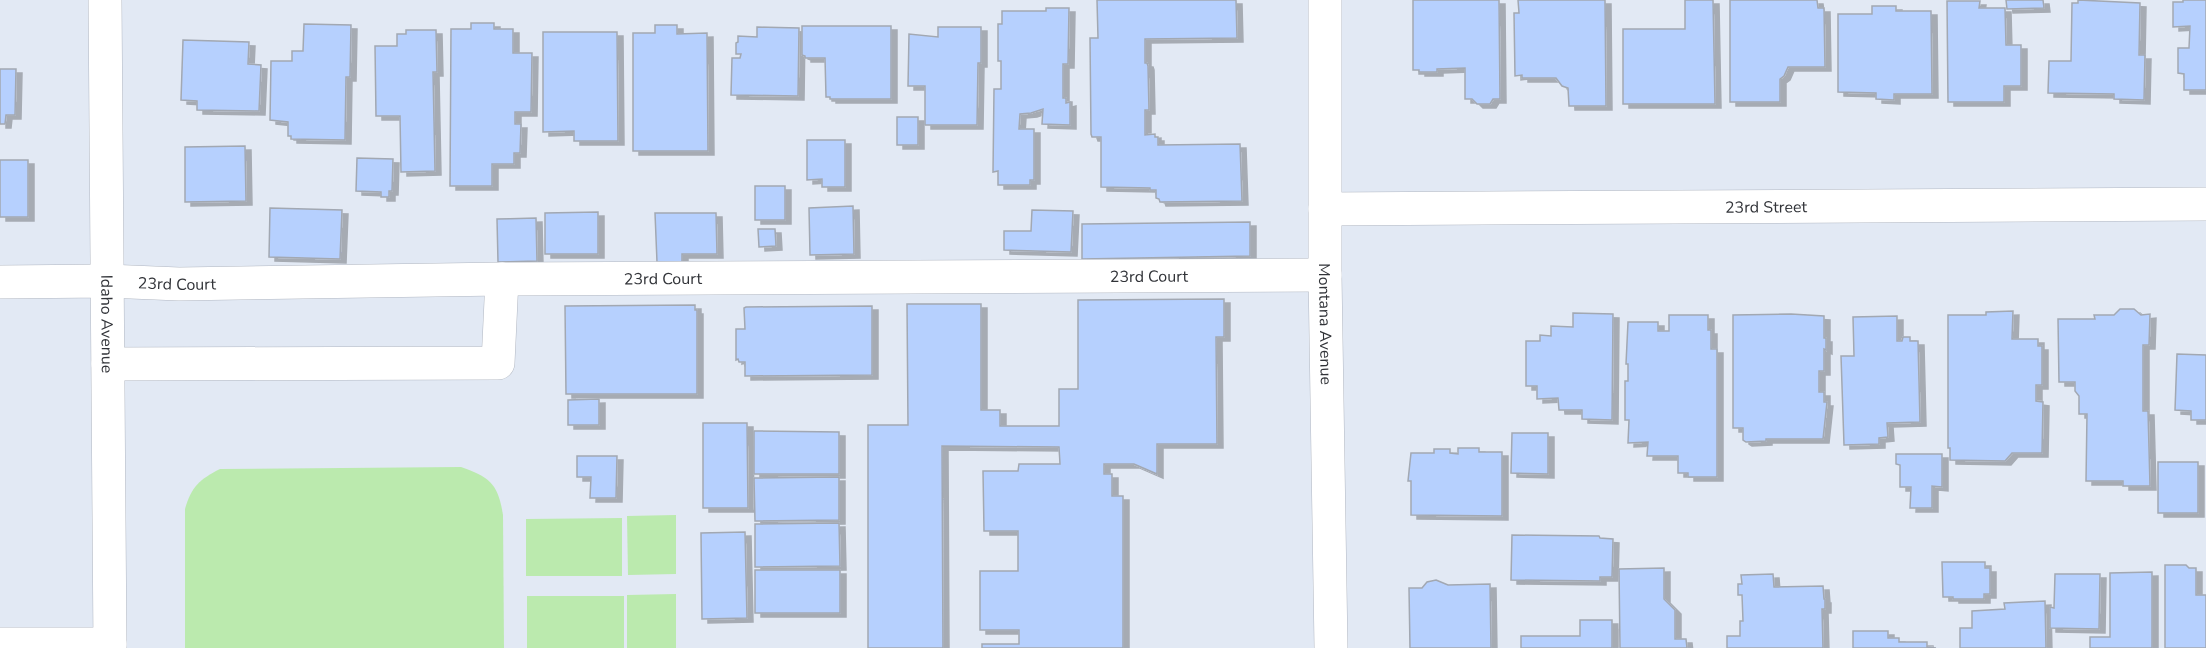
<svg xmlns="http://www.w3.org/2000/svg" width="2206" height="648" font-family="'Nunito Sans',sans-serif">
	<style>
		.green { fill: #bbeaae }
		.building { fill: #b6d0fe; stroke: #a2a8b2; stroke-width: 1.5; filter: url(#shadow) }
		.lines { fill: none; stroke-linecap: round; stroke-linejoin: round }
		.minor-casing { stroke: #b1b7c2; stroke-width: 34 }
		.minor { stroke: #fff; stroke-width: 33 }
		.labels { text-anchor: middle; stroke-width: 5; stroke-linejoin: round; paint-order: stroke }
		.street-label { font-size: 16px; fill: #313338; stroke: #e2e9f4 }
	</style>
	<defs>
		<filter id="shadow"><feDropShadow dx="6" dy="4" stdDeviation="0" flood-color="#0004"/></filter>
	</defs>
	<rect width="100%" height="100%" fill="#e2e9f4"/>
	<!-- green -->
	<g class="green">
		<path d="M461,467C490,477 498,484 503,515L504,648H185V509C191,487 200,479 220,469Z"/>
		<polygon points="676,515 676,574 628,575 627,516"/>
		<polygon points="622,518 622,576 526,576 526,519"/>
		<polygon points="676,594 676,648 627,648 627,595"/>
		<rect x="527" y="596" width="97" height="52"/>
	</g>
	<!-- building -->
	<g class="building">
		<polygon points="1097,0 1236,0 1237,38 1145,39 1145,63 1147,63 1148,66 1149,110 1145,110 1145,135 1155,134 1155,137 1158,137 1158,145 1240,144 1242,201 1160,202 1159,199 1156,198 1156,190 1150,190 1150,188 1101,187 1101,137 1092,137 1091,134 1090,38 1098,38"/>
		<polygon points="1413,0 1499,0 1500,99 1493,99 1490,104 1477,104 1472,99 1465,99 1465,68 1437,69 1437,72 1419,72 1419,70 1413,70"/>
		<polygon points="1518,0 1605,0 1606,106 1569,106 1568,88 1562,86 1556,78 1522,78 1522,75 1515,76 1514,13 1519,13"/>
		<polygon points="1685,0 1713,0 1715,104 1623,104 1623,29 1685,29"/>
		<polygon points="1730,0 1817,0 1818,8 1824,8 1825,67 1788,67 1784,76 1780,79 1780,102 1730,102"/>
		<polygon points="2006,0 2043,0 2044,8 2007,9"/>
		<polygon points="2078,0 2140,3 2139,55 2145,55 2144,100 2114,99 2114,94 2048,93 2049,61 2071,61 2072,3 2078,3"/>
		<polygon points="2183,0 2206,0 2206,90 2184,90 2184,74 2178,73 2178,48 2189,48 2190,26 2173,27 2173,2 2183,2"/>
		<polygon points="1947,1 1980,1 1979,8 2005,8 2006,45 2021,45 2021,86 2004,86 2004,102 1948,102"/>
		<polygon points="1872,6 1896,6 1896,11 1931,11 1932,94 1894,94 1894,100 1876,99 1876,93 1838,92 1838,14 1872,14"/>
		<polygon points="1046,8 1069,8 1068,64 1063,64 1063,98 1066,98 1066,103 1070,102 1070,125 1042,124 1043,109 1031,113 1020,114 1019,129 1034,129 1034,180 1030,180 1030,185 998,185 998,171 993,172 994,89 1001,89 1001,61 998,61 998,24 1002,24 1002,11 1046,11"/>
		<polygon points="471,23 494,23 494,29 513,29 513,53 532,53 531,112 515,112 515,124 521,124 520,153 514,153 514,164 492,164 492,186 450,186 451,29 471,29"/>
		<polygon points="304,24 351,25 350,77 346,77 345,140 291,139 291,136 288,136 288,122 270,120 271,61 292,61 292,51 303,51"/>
		<polygon points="655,25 677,25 677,34 707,33 708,151 633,151 633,33 655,33"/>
		<polygon points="802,26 891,26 891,99 830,99 830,97 826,97 825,58 805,58 805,56 802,55"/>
		<polygon points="757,27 799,28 798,96 731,95 732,58 740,58 741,54 736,54 736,43 738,42 738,36 757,37"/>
		<polygon points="938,27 981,27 981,63 978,63 977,125 925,125 925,86 908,86 909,34 938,37"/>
		<polygon points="406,30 436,30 437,72 433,72 435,171 401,172 400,116 376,116 375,46 397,46 397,34 406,34"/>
		<polygon points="543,32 617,32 618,141 574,141 574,131 543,132"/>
		<polygon points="183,40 249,42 248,64 261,65 259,111 197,110 197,101 181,100"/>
		<polygon points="0,69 16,69 15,115 6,115 5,124 0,124"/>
		<rect x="897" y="117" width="21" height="28"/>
		<polygon points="807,140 845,140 845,187 822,187 822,179 807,180"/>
		<polygon points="245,146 246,201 185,202 185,147"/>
		<polygon points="357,158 393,159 392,191 389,191 389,197 381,197 381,192 356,191"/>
		<rect x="0" y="160" width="28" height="57"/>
		<rect x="755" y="186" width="30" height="34"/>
		<polygon points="853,206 854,254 810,255 809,208"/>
		<polygon points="270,208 342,210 340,259 269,257"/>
		<polygon points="1032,210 1073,211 1071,252 1004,250 1004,231 1031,231"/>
		<polygon points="598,212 598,254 545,254 545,213"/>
		<polygon points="655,213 716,213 717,254 682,254 682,262 657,262"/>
		<polygon points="536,218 537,261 498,262 497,219"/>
		<polygon points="1250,222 1250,256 1082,259 1082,224"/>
		<polygon points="758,229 775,229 776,246 759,247"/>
		<polygon points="1224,299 1224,337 1216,337 1217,444 1157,444 1157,474 1134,464 1104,464 1104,474 1112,474 1112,496 1123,496 1123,648 982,648 982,644 1019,644 1019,630 980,630 980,571 1018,571 1018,531 984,531 983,471 1018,471 1019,464 1060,464 1059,447 942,446 943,648 868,648 868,425 908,425 907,304 981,304 981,410 1000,410 1000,426 1059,426 1059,389 1078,389 1078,300"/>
		<polygon points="695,305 695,310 697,310 697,394 566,394 565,306"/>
		<polygon points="872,306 872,375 745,376 745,362 739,362 738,359 736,360 736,329 745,329 744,308 746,307"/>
		<polygon points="2120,309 2134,309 2141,315 2150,314 2149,345 2143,345 2143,411 2148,411 2150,486 2123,486 2123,481 2086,481 2087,414 2079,414 2079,396 2075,391 2075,382 2059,382 2058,319 2095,319 2094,315 2114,315"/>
		<polygon points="2013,311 2012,339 2038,339 2038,346 2042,346 2042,385 2036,385 2036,401 2043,402 2042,453 2012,453 2005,461 1950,460 1950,448 1948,448 1948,315 1986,315 1986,312"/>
		<polygon points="1573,313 1613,314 1612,420 1582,419 1582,410 1559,410 1558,398 1537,399 1537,386 1526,386 1526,341 1540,341 1540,335 1551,336 1551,326 1573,327"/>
		<polygon points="1791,314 1824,316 1824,338 1826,338 1826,350 1824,349 1824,371 1819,371 1819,392 1824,392 1824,402 1827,402 1823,439 1766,439 1766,441 1746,442 1743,440 1743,428 1733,428 1733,315"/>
		<polygon points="1669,315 1708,315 1708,330 1711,330 1711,349 1717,349 1717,477 1688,477 1688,473 1678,473 1678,456 1647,456 1648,442 1628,443 1629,420 1625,420 1625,381 1628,381 1628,364 1626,364 1628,322 1658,322 1658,331 1669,331"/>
		<polygon points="1897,316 1897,341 1902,341 1903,337 1910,337 1910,341 1918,341 1920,422 1887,423 1888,437 1879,438 1879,444 1844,445 1841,356 1854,356 1853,317"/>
		<polygon points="2177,354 2206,355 2206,420 2191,420 2191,411 2175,410"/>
		<polygon points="599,399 599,425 568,425 568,400"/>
		<polygon points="703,423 747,423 748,508 703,508"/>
		<polygon points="754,431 839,432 839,474 754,474"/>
		<polygon points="1512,433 1548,433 1548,474 1511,473"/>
		<polygon points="1458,448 1479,448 1479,452 1502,452 1502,516 1411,515 1411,481 1408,481 1411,453 1434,453 1434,449 1450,449 1450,453 1458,454"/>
		<polygon points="1896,454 1942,454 1942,487 1932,486 1932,508 1910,508 1911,487 1900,487 1900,465 1896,464"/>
		<polygon points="577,456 617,456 616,498 590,498 591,477 577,477"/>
		<rect x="2158" y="462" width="40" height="51"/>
		<polygon points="839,477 839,520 755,521 754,478"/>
		<polygon points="839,523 840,566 755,567 755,524"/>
		<polygon points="745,532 747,618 702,619 701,533"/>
		<polygon points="1512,535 1599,536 1600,538 1613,539 1612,577 1600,577 1600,581 1511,580"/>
		<polygon points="1942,562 1985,562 1985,568 1990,568 1990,594 1984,594 1984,599 1953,599 1953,597 1943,597"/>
		<polygon points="2165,565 2186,565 2189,568 2196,568 2196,595 2206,595 2206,648 2165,648"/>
		<polygon points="1664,568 1664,599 1675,610 1675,639 1686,639 1687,648 1620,648 1619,569"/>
		<rect x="755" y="570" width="85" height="43"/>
		<polygon points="2152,572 2152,648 2090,648 2090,637 2110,637 2110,573"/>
		<polygon points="1773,574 1774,587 1823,586 1824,599 1825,599 1825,609 1822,609 1823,648 1727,648 1727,636 1740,636 1740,621 1743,621 1742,595 1738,595 1738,584 1742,584 1741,575"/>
		<polygon points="2055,574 2100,574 2099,629 2050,628 2050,607 2054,608"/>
		<polygon points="1436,580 1448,585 1490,584 1491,648 1410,648 1409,588 1422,588 1427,582"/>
		<polygon points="2045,601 2046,648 1960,648 1960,628 1972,628 1972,611 2005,609 2004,603"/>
		<polygon points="1580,620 1612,620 1612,648 1521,648 1521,636 1580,636"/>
		<polygon points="1853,631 1888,631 1888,638 1899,638 1899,642 1927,642 1927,647 1936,648 1853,648"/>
	</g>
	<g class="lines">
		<!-- minor casing -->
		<g class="minor-casing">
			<g id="minor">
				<path id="s1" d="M105,0L110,648"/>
				<path id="s2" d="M1325,0V275L1331,648"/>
				<path id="s3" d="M1325,209L2206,204"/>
				<path id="s4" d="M0,282L107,281L179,284L502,279L1325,275"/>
				<polyline points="108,364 498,363 502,279"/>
				<polyline points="0,644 110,644"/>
			</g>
		</g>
		<!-- minor -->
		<use href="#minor" class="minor"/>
	</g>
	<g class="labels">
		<!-- street labels -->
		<g class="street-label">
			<text dy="6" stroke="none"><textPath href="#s3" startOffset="441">23rd Street</textPath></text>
			<text dy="6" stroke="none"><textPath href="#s4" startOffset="1149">23rd Court</textPath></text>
			<text dy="6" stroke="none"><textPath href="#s4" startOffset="663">23rd Court</textPath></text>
			<text dy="6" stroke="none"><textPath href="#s4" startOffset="177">23rd Court</textPath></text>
			<text dy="6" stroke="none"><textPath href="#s1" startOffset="324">Idaho Avenue</textPath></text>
			<text dy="6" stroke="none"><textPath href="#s2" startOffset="324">Montana Avenue</textPath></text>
		</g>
	</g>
</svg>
